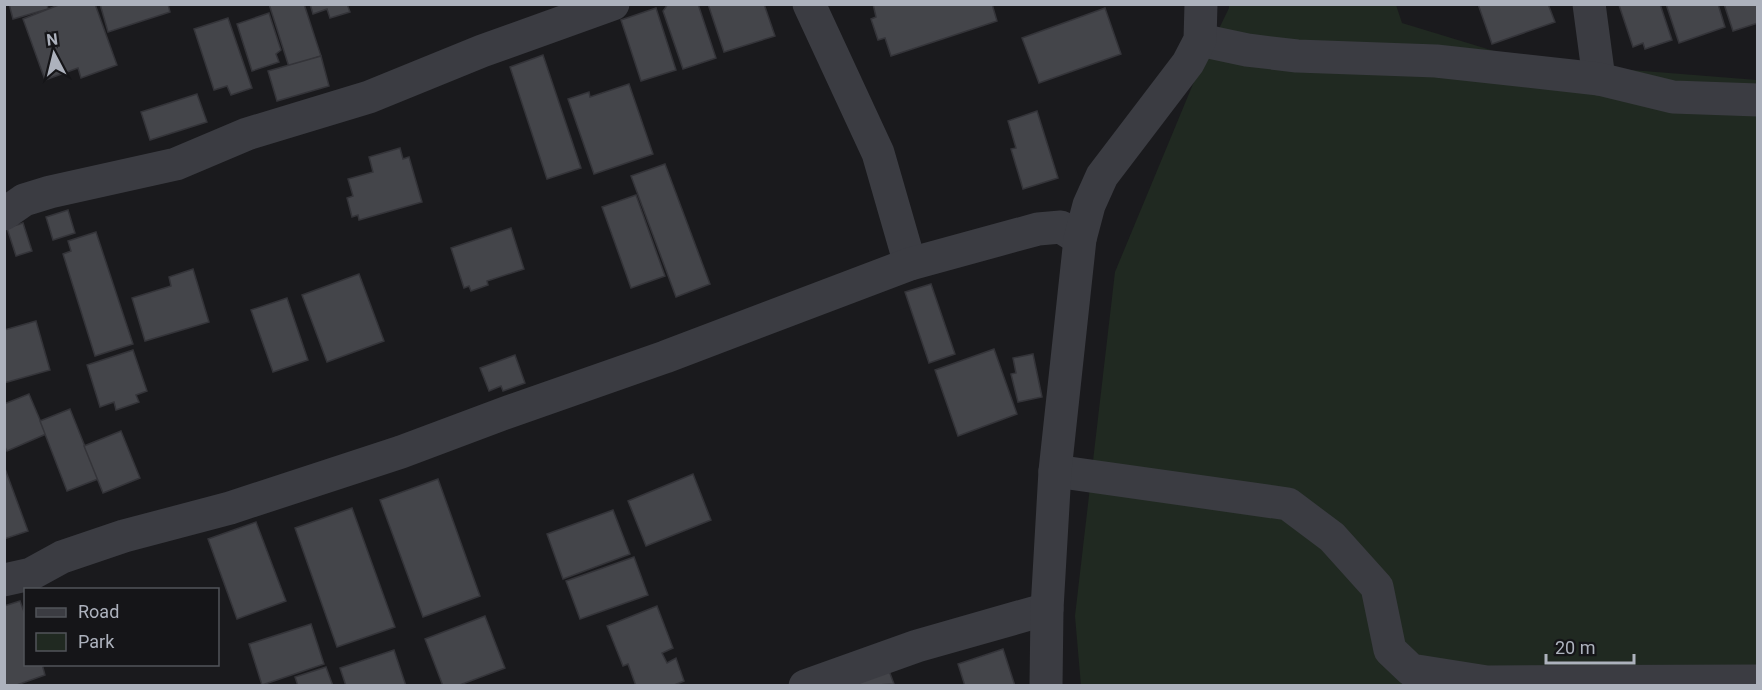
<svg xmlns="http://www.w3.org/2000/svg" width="1762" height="690" font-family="Roboto,sans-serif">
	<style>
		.green { fill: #202921 }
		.building { fill: #44454a; stroke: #343439; stroke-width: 1.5 }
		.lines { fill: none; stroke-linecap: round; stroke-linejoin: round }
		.street { stroke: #3b3c42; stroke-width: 33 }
	</style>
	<rect width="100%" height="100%" fill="#1a1a1d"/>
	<!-- green -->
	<polygon class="green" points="1229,5 1396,5 1402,23 1530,62 1757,80 1757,685 1081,686 1075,616 1115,272 1198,72 1229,8"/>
	<!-- building -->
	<g class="building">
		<polygon points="9,4 47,4 48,9 13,19"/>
		<polygon points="61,4 95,4 117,65 81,78 78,68 45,80 23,19"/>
		<polygon points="100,4 168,4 170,12 108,32"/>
		<polygon points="269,4 304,4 321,56 289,67"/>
		<polygon points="310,4 347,4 350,12 330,18 327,9 313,14"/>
		<polygon points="668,4 698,4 716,58 683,69 663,11"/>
		<polygon points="708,4 764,4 775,36 724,52"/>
		<polygon points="992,4 997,21 891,56 885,38 878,40 871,19 876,17 873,4"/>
		<polygon points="1478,4 1548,4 1555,22 1492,44"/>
		<polygon points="1660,4 1672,40 1645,49 1643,43 1633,47 1619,5"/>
		<polygon points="1666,4 1718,4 1725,27 1679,43"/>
		<polygon points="1724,4 1758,4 1758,23 1733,31"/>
		<polygon points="656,8 676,70 641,81 621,20"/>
		<polygon points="1105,8 1121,54 1039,83 1022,38"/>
		<polygon points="269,13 281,50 276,54 279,62 252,71 237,24"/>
		<polygon points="228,18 252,88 231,95 227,86 214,90 194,29"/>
		<polygon points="543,55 581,168 547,179 510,67"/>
		<polygon points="321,56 329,86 277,101 268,71"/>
		<polygon points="629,84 653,154 594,174 568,99 589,92 590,97"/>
		<polygon points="197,94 207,122 150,140 141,112"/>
		<polygon points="1037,111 1058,178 1023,189 1011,149 1016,148 1008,121"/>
		<polygon points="400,148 403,159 409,157 422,202 359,220 358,215 352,217 347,198 353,196 348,179 373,172 369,157"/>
		<polygon points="665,164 710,284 676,297 631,176"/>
		<polygon points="636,195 665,276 631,288 602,207"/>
		<polygon points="68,210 75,233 53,240 46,217"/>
		<polygon points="23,223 32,251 16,256 7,228"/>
		<polygon points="511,228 524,269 487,281 488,285 471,291 469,286 464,288 451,248"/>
		<polygon points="96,232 133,344 95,356 63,254 71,251 68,241"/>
		<polygon points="193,269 209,322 145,341 132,298 171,286 169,277"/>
		<polygon points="359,274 384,341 327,362 302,295"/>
		<polygon points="931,284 955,354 929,363 905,292"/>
		<polygon points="287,298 308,360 273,372 251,310"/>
		<polygon points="36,321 50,370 4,383 4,330"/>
		<polygon points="994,349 1017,414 958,436 935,370"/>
		<polygon points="133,350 147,391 136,395 139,402 116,410 114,402 100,407 87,365"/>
		<polygon points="1033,354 1042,397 1018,402 1011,374 1016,373 1013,358"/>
		<polygon points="515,355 525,383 503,391 501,386 489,391 480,368"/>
		<polygon points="29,394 46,434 7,451 4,445 4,404"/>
		<polygon points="70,409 98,479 67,491 40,421"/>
		<polygon points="121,431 140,478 103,493 84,446"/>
		<polygon points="4,466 28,531 4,539"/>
		<polygon points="693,474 711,520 646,546 628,501"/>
		<polygon points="438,479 480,596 423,617 380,500"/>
		<polygon points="352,508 395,627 337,647 295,528"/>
		<polygon points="613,510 630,554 563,579 547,534"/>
		<polygon points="256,522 286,601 237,619 208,539"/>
		<polygon points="634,557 648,595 580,619 566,581"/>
		<polygon points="20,601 26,617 26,664 42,664 45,675 14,686 4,686 4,606"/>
		<polygon points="657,606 673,648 662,653 667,663 676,658 684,681 672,686 636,686 628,664 623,666 607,626"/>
		<polygon points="485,616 505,668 457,686 443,686 425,639"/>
		<polygon points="311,624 324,664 262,685 249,644"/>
		<polygon points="1003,649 1015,686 965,686 958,664"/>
		<polygon points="394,650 406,686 346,686 340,668"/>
		<polygon points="326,667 333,686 298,686 295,677"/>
		<polygon points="888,668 894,684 860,686 858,678"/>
	</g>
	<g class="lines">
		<!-- street -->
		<g class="street">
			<polyline points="809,4 878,153 910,264"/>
			<polyline points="1589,4 1599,79"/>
			<polyline points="1200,40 1247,50 1297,56 1436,61 1599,79 1673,97 1758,100"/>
			<polyline points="4,214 24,200 50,192 176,164 247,134 369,97 482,51 613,4"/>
			<polyline points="1055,471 1288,504 1332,537 1377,587 1390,650 1411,670 1487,682 1758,681"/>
			<polyline points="4,580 31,574 62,557 124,536 230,508 401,452 508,412 665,357 910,264 1038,229 1061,227 1080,239"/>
			<polyline points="805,686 917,646 1047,609"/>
			<polyline points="1046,686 1047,609 1055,471 1080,239 1089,205 1102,176 1188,63 1200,40 1201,4"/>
		</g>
	</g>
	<!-- border -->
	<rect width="1762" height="690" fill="none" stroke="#adb2bd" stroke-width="12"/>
	<!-- legend -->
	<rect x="24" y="588" width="195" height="78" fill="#151518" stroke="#52545a" stroke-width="1.5"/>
	<rect x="36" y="608" width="30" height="9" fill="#3b3c42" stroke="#52545a" stroke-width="1.5"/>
	<text x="78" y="618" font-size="18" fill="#adb2bd">Road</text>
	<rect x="36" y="633" width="30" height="18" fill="#202921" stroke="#52545a" stroke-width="1.5"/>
	<text x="78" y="648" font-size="18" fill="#adb2bd">Park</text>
	<!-- north arrow -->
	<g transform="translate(54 54) rotate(353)" stroke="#151518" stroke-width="4.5" paint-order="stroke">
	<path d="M0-4.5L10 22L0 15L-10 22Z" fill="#adb2bd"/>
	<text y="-9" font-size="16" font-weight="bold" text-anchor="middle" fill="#adb2bd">N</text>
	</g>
	<!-- scale -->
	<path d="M1546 654v9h88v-9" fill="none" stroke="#adb2bd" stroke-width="3"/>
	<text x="1555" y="654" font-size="18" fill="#adb2bd" stroke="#151518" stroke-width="4.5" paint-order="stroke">20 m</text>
</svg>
